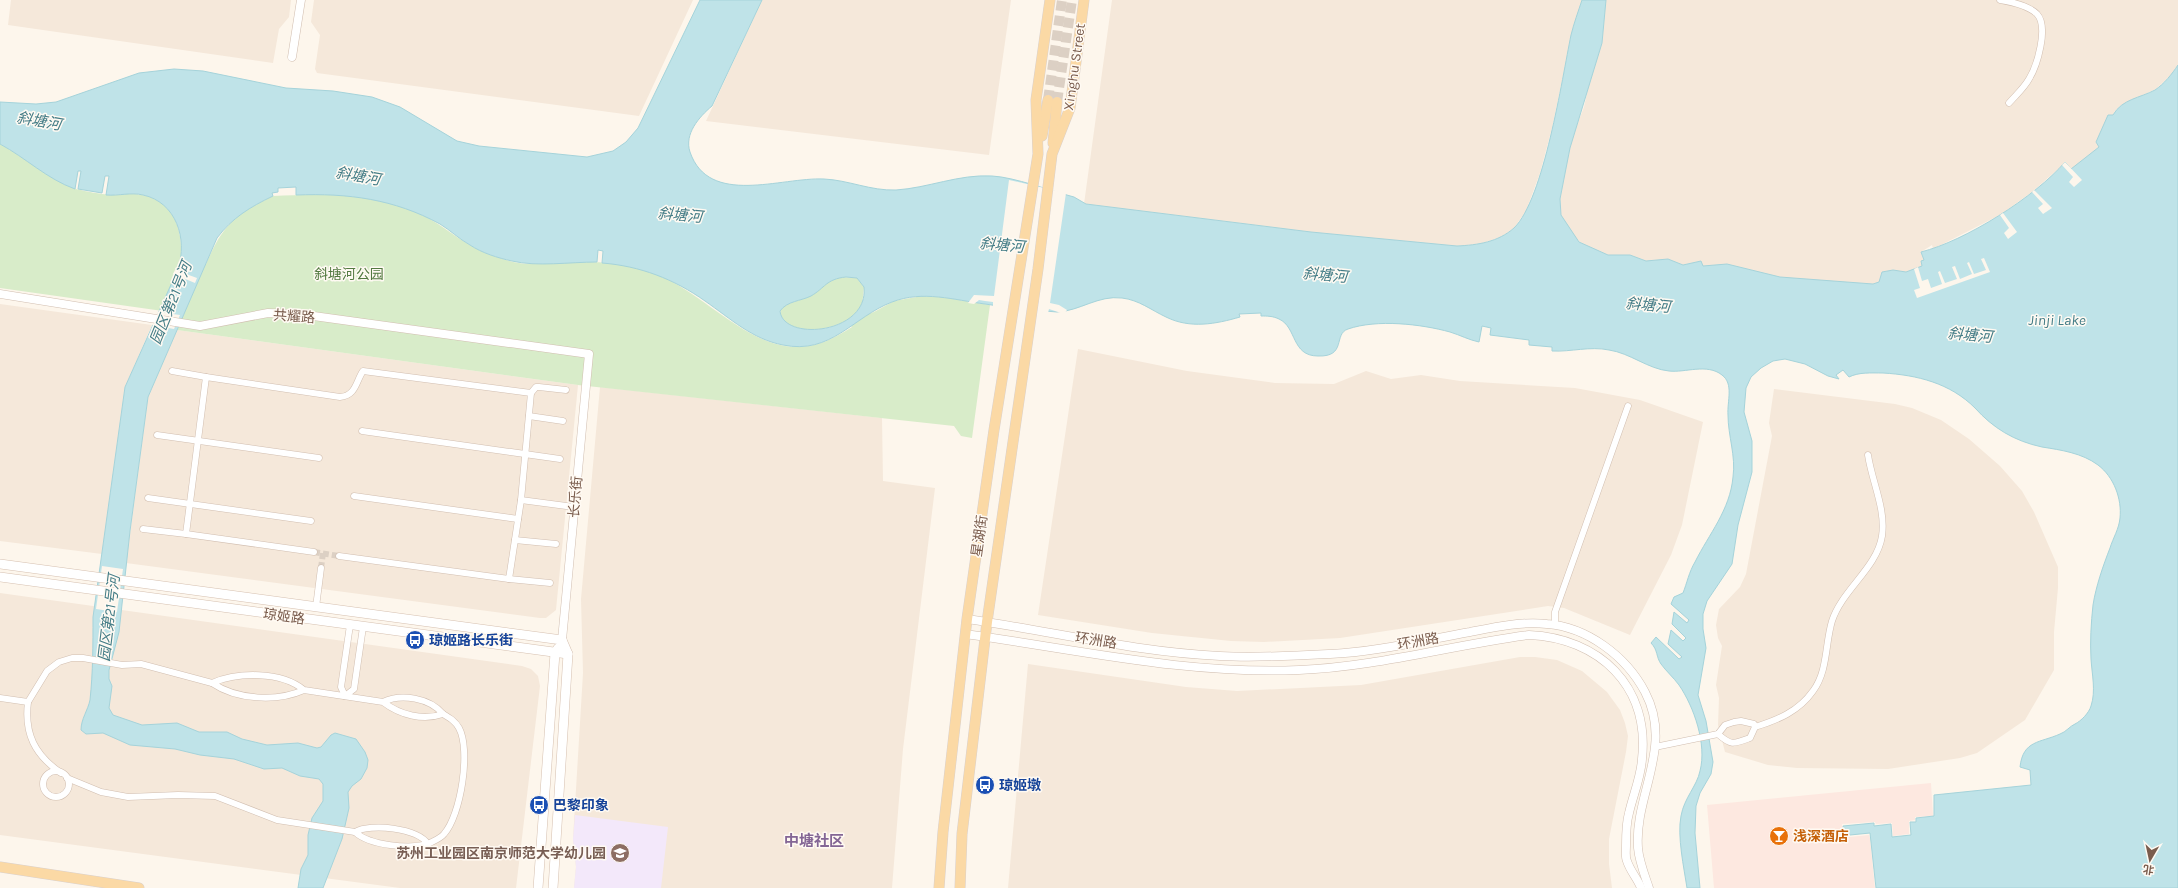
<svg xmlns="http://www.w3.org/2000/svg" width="2178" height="888" font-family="Karla,'Noto Sans SC',sans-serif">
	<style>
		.residential { fill: #f5e8da }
		.commercial { fill: #fde8e0 }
		.education { fill: #f3e8fa }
		.green { fill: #d8ecc9 }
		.water { fill: #bfe3e8; stroke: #a5d3da; fill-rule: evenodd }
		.pier { fill: #fdf6ec }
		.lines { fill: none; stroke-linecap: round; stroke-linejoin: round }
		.minor-tunnel { stroke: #dcd0c4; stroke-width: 6; stroke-dasharray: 6 3; stroke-linecap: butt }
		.primary-tunnel { stroke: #dcd0c4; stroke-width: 10; stroke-dasharray: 10 5; stroke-linecap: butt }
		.minor-casing { stroke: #d1beb0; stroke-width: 7 }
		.tertiary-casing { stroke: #d1beb0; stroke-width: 9 }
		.secondary-casing { stroke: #d6c0b0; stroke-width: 10 }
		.primary-casing { stroke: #dad1cd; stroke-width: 11 }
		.minor { stroke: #fff; stroke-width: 6 }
		.tertiary { stroke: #fff; stroke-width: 8 }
		.secondary { stroke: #fff; stroke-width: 9 }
		.primary { stroke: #fbd9a5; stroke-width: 10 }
		.labels { text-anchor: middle; stroke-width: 3; stroke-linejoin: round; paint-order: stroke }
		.street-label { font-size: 14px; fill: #7a5c4d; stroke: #fffaf3 }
		.park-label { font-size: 14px; fill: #537a41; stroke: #fffaf3 }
		.transit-label { font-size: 14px; font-weight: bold; fill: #164399; stroke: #fffaf3; text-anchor: start }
		.food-label { font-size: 14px; font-weight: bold; fill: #c56008; stroke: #fffaf3; text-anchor: start }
		.education-label { font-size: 14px; font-weight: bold; fill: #785e54; stroke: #fffaf3; text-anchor: end }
		.water-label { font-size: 15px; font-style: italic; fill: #437c86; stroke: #fffaf3 }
		.neighbourhood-label { font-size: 15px; font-weight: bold; fill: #846695; stroke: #fffaf3 }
	</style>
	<rect width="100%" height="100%" fill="#fdf6ec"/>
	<!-- residential -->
	<g class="residential">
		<polygon points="11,0 291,0 289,17 279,29 273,63 8,25"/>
		<polygon points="314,0 693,0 639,116 317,73 315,69 320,35 311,22"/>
		<polygon points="762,0 1011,0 989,155 706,121"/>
		<polygon points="1112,0 1582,0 1572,33 1552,128 1540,173 1526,211 1514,228 1501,237 1480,244 1457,246 1311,232 1084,204"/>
		<polygon points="1606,0 2178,0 2178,65 2174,72 2156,89 2120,106 2115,111 2099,147 2071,170 2065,163 2032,192 2000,215 1933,249 1932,245 1921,252 1924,260 1923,266 1906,272 1893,270 1882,272 1880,282 1873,284 1803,280 1759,274 1727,264 1702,266 1701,261 1683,265 1668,259 1646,261 1630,255 1611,256 1583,245 1575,237 1561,215 1560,199 1572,138 1584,107 1591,74 1602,43"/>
		<polygon points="0,304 152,325 125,387 102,554 0,541"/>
		<polygon points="177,330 578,385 556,610 546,618 540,618 126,563 148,397"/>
		<polygon points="1078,349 1187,371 1275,383 1334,384 1366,371 1391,379 1421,375 1460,381 1575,388 1640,400 1703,422 1682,525 1671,555 1630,635 1564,608 1548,606 1340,638 1264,642 1231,641 1152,633 1038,615"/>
		<polygon points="600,387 882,418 883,481 935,488 903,749 892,888 574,888 576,867 573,839 583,673 581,599"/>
		<polygon points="1774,389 1895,404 1912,408 1941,420 1969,439 2000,466 2022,491 2034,512 2058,567 2058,588 2054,632 2054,670 2025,720 1977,753 1960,758 1888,769 1797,768 1768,765 1725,752 1718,725 1719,698 1716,685 1722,646 1718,638 1716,625 1719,609 1740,587 1746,574 1772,436 1769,423"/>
		<polygon points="0,593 522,666 531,669 538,676 540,686 516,888 400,888 0,835"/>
		<polygon points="1520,657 1535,657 1557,660 1582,671 1607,692 1620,710 1625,723 1628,736 1626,752 1609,839 1609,864 1612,888 1008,888 1028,664 1186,687 1237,691 1361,685"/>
	</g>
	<!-- commercial -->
	<polygon class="commercial" points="1931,783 1933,816 1915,817 1915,820 1909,821 1909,834 1893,836 1892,823 1876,824 1875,822 1842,824 1843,833 1850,837 1869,835 1870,838 1875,888 1714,888 1707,805"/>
	<!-- education -->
	<polygon class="education" points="575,815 668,827 661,888 574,888 576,867 573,839"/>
	<!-- green -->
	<path class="green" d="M0,144C25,157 46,178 73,188C82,191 104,195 114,195C121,195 128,193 135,194C171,197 183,226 181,257L206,264C223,225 234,215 273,196C327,193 378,193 428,218C443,226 455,237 470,245C482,253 499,258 513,262C531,266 548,262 566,262C597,261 628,263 658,275C702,293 739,338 785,346C811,350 830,341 852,327L846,321C828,330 791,338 780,314L781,310L785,305L808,297L828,282L840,277L857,278L864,287L862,306L849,320L874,312L894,301L922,296L941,297L990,305L972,438L961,436L954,426L578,385L177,330L184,314L0,288Z"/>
	<!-- water -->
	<path class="water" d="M700,0H762L712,106C699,117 684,134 690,152C709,207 781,177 824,179C848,180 871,191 896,190C928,188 959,174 992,176C1014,177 1051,191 1074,197L1086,204L1311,232L1457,246C1478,245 1498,242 1514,228C1544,199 1562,79 1571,35C1574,23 1578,12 1582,0H1606L1602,43L1570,148L1560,199L1561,215L1579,242L1608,255H1630L1646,261L1668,259L1683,265L1701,261L1703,266L1727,264L1780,277L1873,284L1879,282L1882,272L1893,270L1906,272L1922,266L1921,261L1924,260L1921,252C1965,241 2035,197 2065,162L2071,169L2099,147L2096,142L2108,115H2113C2122,99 2140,98 2155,90C2164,84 2172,74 2178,65V888H1876L1870,833L1850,835L1844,831L1843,826L1874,823V826L1891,824L1892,837L1911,835L1910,822H1916V818L1934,816V795L2031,785L2030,770L2020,767C2023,740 2040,743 2060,734C2066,732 2070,726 2075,724C2081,721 2089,713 2091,706C2096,691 2092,675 2091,659C2090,642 2091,623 2093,605C2096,586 2103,566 2110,548C2113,538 2119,529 2120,518C2122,499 2114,477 2098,465C2082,453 2061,450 2042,447C2014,441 1993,428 1975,408C1950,383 1917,375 1883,373C1871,373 1859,372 1849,377L1843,370L1836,375L1839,379L1828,376L1805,364L1785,359L1773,361L1761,368L1751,377L1746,388L1744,412L1752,441V472L1738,525L1732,564L1707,601L1703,614V629L1706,648L1698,695L1706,721L1713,762L1711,774L1700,793L1696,806L1695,833L1700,888H1687C1684,868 1677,836 1681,816C1684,798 1697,786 1700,771C1707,744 1694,707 1679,685C1673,677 1666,671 1661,664C1656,657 1658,650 1651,643L1656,637L1679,659L1682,657L1668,644L1671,630L1683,641L1686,638L1672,624L1674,612L1687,623L1689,620L1671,604L1674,597L1683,593C1687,583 1689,572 1695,562C1709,534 1730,510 1733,477C1736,456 1728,436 1728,415C1727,401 1734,384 1722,375C1707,363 1685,373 1669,371C1648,369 1630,353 1609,350C1590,346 1571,352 1552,351V347L1529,345V340L1490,335L1491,328L1482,326L1479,342C1469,340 1460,335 1450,332C1421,324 1377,319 1348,329C1333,334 1347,357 1318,356C1291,356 1297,327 1279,319C1273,316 1267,316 1261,316V313L1239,314L1240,317C1216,324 1190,329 1166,317C1151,310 1139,300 1122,298C1098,295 1080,311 1057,312C1033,310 1009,308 985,304C954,300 923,290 892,302C853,317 831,355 783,345C752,339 731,319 705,301C674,279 640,266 602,263L603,251L598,250L597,262C570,262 537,267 512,261C498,258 482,253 470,245C459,239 450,230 440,224C394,199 348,193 296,195V187L278,188V192L272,193L273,196C250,207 232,218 217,238L148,397L130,531L119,632L109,670V679L112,686L109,708L113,715L142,725L177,723L199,732H227L242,739L267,745L298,743L317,748L321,747L331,735L335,733L356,739L365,752L368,760L367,768L361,779L352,786L348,792L349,808L342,839L323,888H298L301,869L308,855V835L312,818L323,801V784L319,779L300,776L282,768L264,769L234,759L200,755L175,749L130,745L103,733L86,734L81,730C81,719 88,710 90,700C93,672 93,645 93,617L125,387L178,269C188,239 176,202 143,195C131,192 119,196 106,195L109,176H105L102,193L78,189L81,171H78L75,189C47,179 26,158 0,144V102L36,104L56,102L139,73L174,69L203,71L286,88L333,91L372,97L400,107L457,141L479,146L587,157L613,151L626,142L638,128ZM846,277L857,278L864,287C869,334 783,342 780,311C787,301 801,301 811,296C825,288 826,279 846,277Z"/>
	<!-- pier -->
	<g class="pier">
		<polygon points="2065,162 2082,180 2074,187 2069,182 2073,177 2062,165"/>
		<polygon points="1009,180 1066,193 1050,303 1059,305 1067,310 1064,314 1049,309 1048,313 993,307 993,302 985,301 979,300 974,304 968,303 974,295 994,296"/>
		<polygon points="2034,190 2052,208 2043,214 2038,208 2043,204 2032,192"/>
		<polygon points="2003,213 2017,232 2008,239 2004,233 2009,228 2000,215"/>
		<polygon points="1984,258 1990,272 1917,298 1914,290 1920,288 1914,269 1918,267 1922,281 1928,279 1931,288 1942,284 1938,272 1940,271 1945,283 1957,279 1952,267 1955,266 1960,279 1972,274 1967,263 1969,262 1974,274 1986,270 1981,259"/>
		<polygon points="175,270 197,278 195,283 173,274"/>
		<polygon points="158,312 180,315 174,329 152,325"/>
		<polygon points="102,566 123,569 117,612 96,609"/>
	</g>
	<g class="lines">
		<!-- minor-tunnel -->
		<g class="minor-tunnel">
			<polyline points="314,552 339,556"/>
			<polyline points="321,568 323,553"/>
		</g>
		<!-- primary-tunnel -->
		<g class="primary-tunnel">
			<polyline points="1048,100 1062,0"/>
			<polyline points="1057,102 1072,0"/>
		</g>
		<!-- minor casing -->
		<g class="minor-casing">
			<g id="minor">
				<path d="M2000,0C2012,2 2029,6 2037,14C2049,27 2037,66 2029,79C2024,88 2016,95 2009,103"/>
				<polyline points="172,371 206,377"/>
				<polyline points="531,393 536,387 539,387 566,390"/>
				<polyline points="529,416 563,421"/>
				<polyline points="362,431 560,459"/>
				<polyline points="157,435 319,458"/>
				<polyline points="354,496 518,519"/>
				<polyline points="148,498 311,521"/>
				<polyline points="143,529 186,534"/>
				<polyline points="515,540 556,544"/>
				<path d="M314,552L186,534L206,377L340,397C356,396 356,381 363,371L531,393L521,500L574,507"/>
				<polyline points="339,556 509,579 521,500"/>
				<polyline points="509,579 550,583"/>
				<polyline points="316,607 321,568"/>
				<polyline points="350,625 341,687 345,696 354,689 363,627"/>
				<polyline points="1555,625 1555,612 1628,406"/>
				<path d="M304,690C277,702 237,700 212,683C238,672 281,671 304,690L383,702C400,715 423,721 443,714C430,698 401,693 383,702"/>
				<polyline points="0,698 28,702 47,671 59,662 72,658 83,658 122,665 141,664 212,683"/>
				<path d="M28,702C24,734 35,755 61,773"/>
				<path d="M1755,727C1778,720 1799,711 1813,691C1828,671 1825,644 1832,621C1842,590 1877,568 1882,536C1886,509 1872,482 1868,455"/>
				<path d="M1718,734C1731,746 1734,744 1750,738L1755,727"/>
				<polyline points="1655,747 1718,734 1725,725 1734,722 1741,721 1754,724 1755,727"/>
				<circle cx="56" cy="784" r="13"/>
				<polyline points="67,778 101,792 128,797 178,795 215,796 277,820 355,832"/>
				<path d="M428,844C410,849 370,846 355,832C371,823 417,828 428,844C433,841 440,839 444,834C461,815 471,750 459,728C455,721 450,718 443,714"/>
			</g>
		</g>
		<!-- tertiary casing -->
		<g class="tertiary-casing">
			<g id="tertiary">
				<polyline points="292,57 301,0"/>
				<polyline points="0,294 200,326 268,313 299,314 589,354 562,640"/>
				<path d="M967,619C1051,631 1135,652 1220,656C1257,658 1293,656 1330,654C1377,652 1424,640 1470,632C1495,627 1522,621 1547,624C1587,627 1626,656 1645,692C1674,747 1634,795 1638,848C1639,861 1645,876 1649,888"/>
				<path d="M965,634C1075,649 1187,675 1299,670C1376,667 1452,645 1529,635C1599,638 1650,686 1642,759C1641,777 1633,795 1629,813C1626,823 1626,835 1626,846C1626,851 1625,857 1627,861C1630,871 1638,879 1641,888"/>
			</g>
		</g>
		<!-- secondary casing -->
		<g class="secondary-casing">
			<g id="secondary">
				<polyline points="0,564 562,640"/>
				<polyline points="0,577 568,654"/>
				<polyline points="538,888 555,653 558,648"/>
				<polyline points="553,888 568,654 562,640"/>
			</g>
		</g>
		<!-- primary casing -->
		<g class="primary-casing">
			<g id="primary">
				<polyline points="1042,136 1048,100"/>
				<polyline points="1053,143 1057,102"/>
				<polyline points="0,867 139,888"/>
				<polyline points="939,888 943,832 967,619 994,430 1038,154 1036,100 1050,0"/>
				<polyline points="960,888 962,834 987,622 1038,269 1052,154 1070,108 1084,0"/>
			</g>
		</g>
		<!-- minor -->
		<use href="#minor" class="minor"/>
		<!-- tertiary -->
		<use href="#tertiary" class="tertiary"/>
		<!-- secondary -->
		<use href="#secondary" class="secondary"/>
		<!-- primary -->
		<use href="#primary" class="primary"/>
	</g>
	<!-- icons -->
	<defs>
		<g id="bus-disc" transform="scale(1)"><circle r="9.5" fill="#1a4fb4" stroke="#fffaf3"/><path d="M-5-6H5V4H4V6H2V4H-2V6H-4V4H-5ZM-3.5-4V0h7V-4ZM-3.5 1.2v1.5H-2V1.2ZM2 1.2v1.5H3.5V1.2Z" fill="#fff"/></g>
		<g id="bar-disc" transform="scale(1)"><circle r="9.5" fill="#e8710a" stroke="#fffaf3"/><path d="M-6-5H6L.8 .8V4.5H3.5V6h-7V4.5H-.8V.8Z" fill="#fff"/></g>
		<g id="school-disc" transform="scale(1)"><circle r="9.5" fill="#8d6e63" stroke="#fffaf3"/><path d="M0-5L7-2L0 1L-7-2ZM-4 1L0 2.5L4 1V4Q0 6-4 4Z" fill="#fff"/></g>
	</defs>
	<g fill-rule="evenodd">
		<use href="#bus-disc" x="415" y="640"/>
		<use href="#bus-disc" x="985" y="785"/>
		<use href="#bus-disc" x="539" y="805"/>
		<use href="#bar-disc" x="1779" y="836"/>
		<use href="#school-disc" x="620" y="853"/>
	</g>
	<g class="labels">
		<!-- street labels -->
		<g class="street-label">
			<text transform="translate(1074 67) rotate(-82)" y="5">Xinghu Street</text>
			<text transform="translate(294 316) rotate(4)" y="5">共耀路</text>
			<text transform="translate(575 497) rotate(-85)" y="5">长乐街</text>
			<text transform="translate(979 536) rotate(-82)" y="5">星湖街</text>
			<text transform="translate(284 616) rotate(8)" y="5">琼姬路</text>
			<text transform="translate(1096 640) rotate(9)" y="5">环洲路</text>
			<text transform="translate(1418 641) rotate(-10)" y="5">环洲路</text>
		</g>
		<!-- park labels -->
		<g class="park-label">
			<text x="349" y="279">斜塘河公园</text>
		</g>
		<!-- transit labels -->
		<g class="transit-label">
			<text x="429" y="645">琼姬路长乐街</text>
			<text x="999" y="790">琼姬墩</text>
			<text x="553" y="810">巴黎印象</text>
		</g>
		<!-- food labels -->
		<g class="food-label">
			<text x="1793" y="841">浅深酒店</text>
		</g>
		<!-- education labels -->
		<g class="education-label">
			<text x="606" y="858">苏州工业园区南京师范大学幼儿园</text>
		</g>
		<!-- water labels -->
		<g class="water-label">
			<text transform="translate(39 121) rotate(10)" y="5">斜塘河</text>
			<text transform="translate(358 176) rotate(10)" y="5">斜塘河</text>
			<text transform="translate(680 215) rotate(5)" y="5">斜塘河</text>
			<text transform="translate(1002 245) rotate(5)" y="5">斜塘河</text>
			<text transform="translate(1325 275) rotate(5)" y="5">斜塘河</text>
			<text transform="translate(171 303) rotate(-68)" y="5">园区第21号河</text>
			<text transform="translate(1648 305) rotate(5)" y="5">斜塘河</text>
			<text x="2057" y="325">Jinji Lake</text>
			<text transform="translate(1970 335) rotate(5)" y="5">斜塘河</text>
			<text transform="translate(109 618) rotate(-83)" y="5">园区第21号河</text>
		</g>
		<!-- neighbourhood labels -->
		<g class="neighbourhood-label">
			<text x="814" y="846">中塘社区</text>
		</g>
	</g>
	<!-- north arrow -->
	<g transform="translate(2150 860) rotate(189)" stroke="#fffaf3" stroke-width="3" paint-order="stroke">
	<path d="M0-3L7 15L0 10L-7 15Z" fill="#7a5c4d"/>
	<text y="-6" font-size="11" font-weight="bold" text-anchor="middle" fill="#7a5c4d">北</text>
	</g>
</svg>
